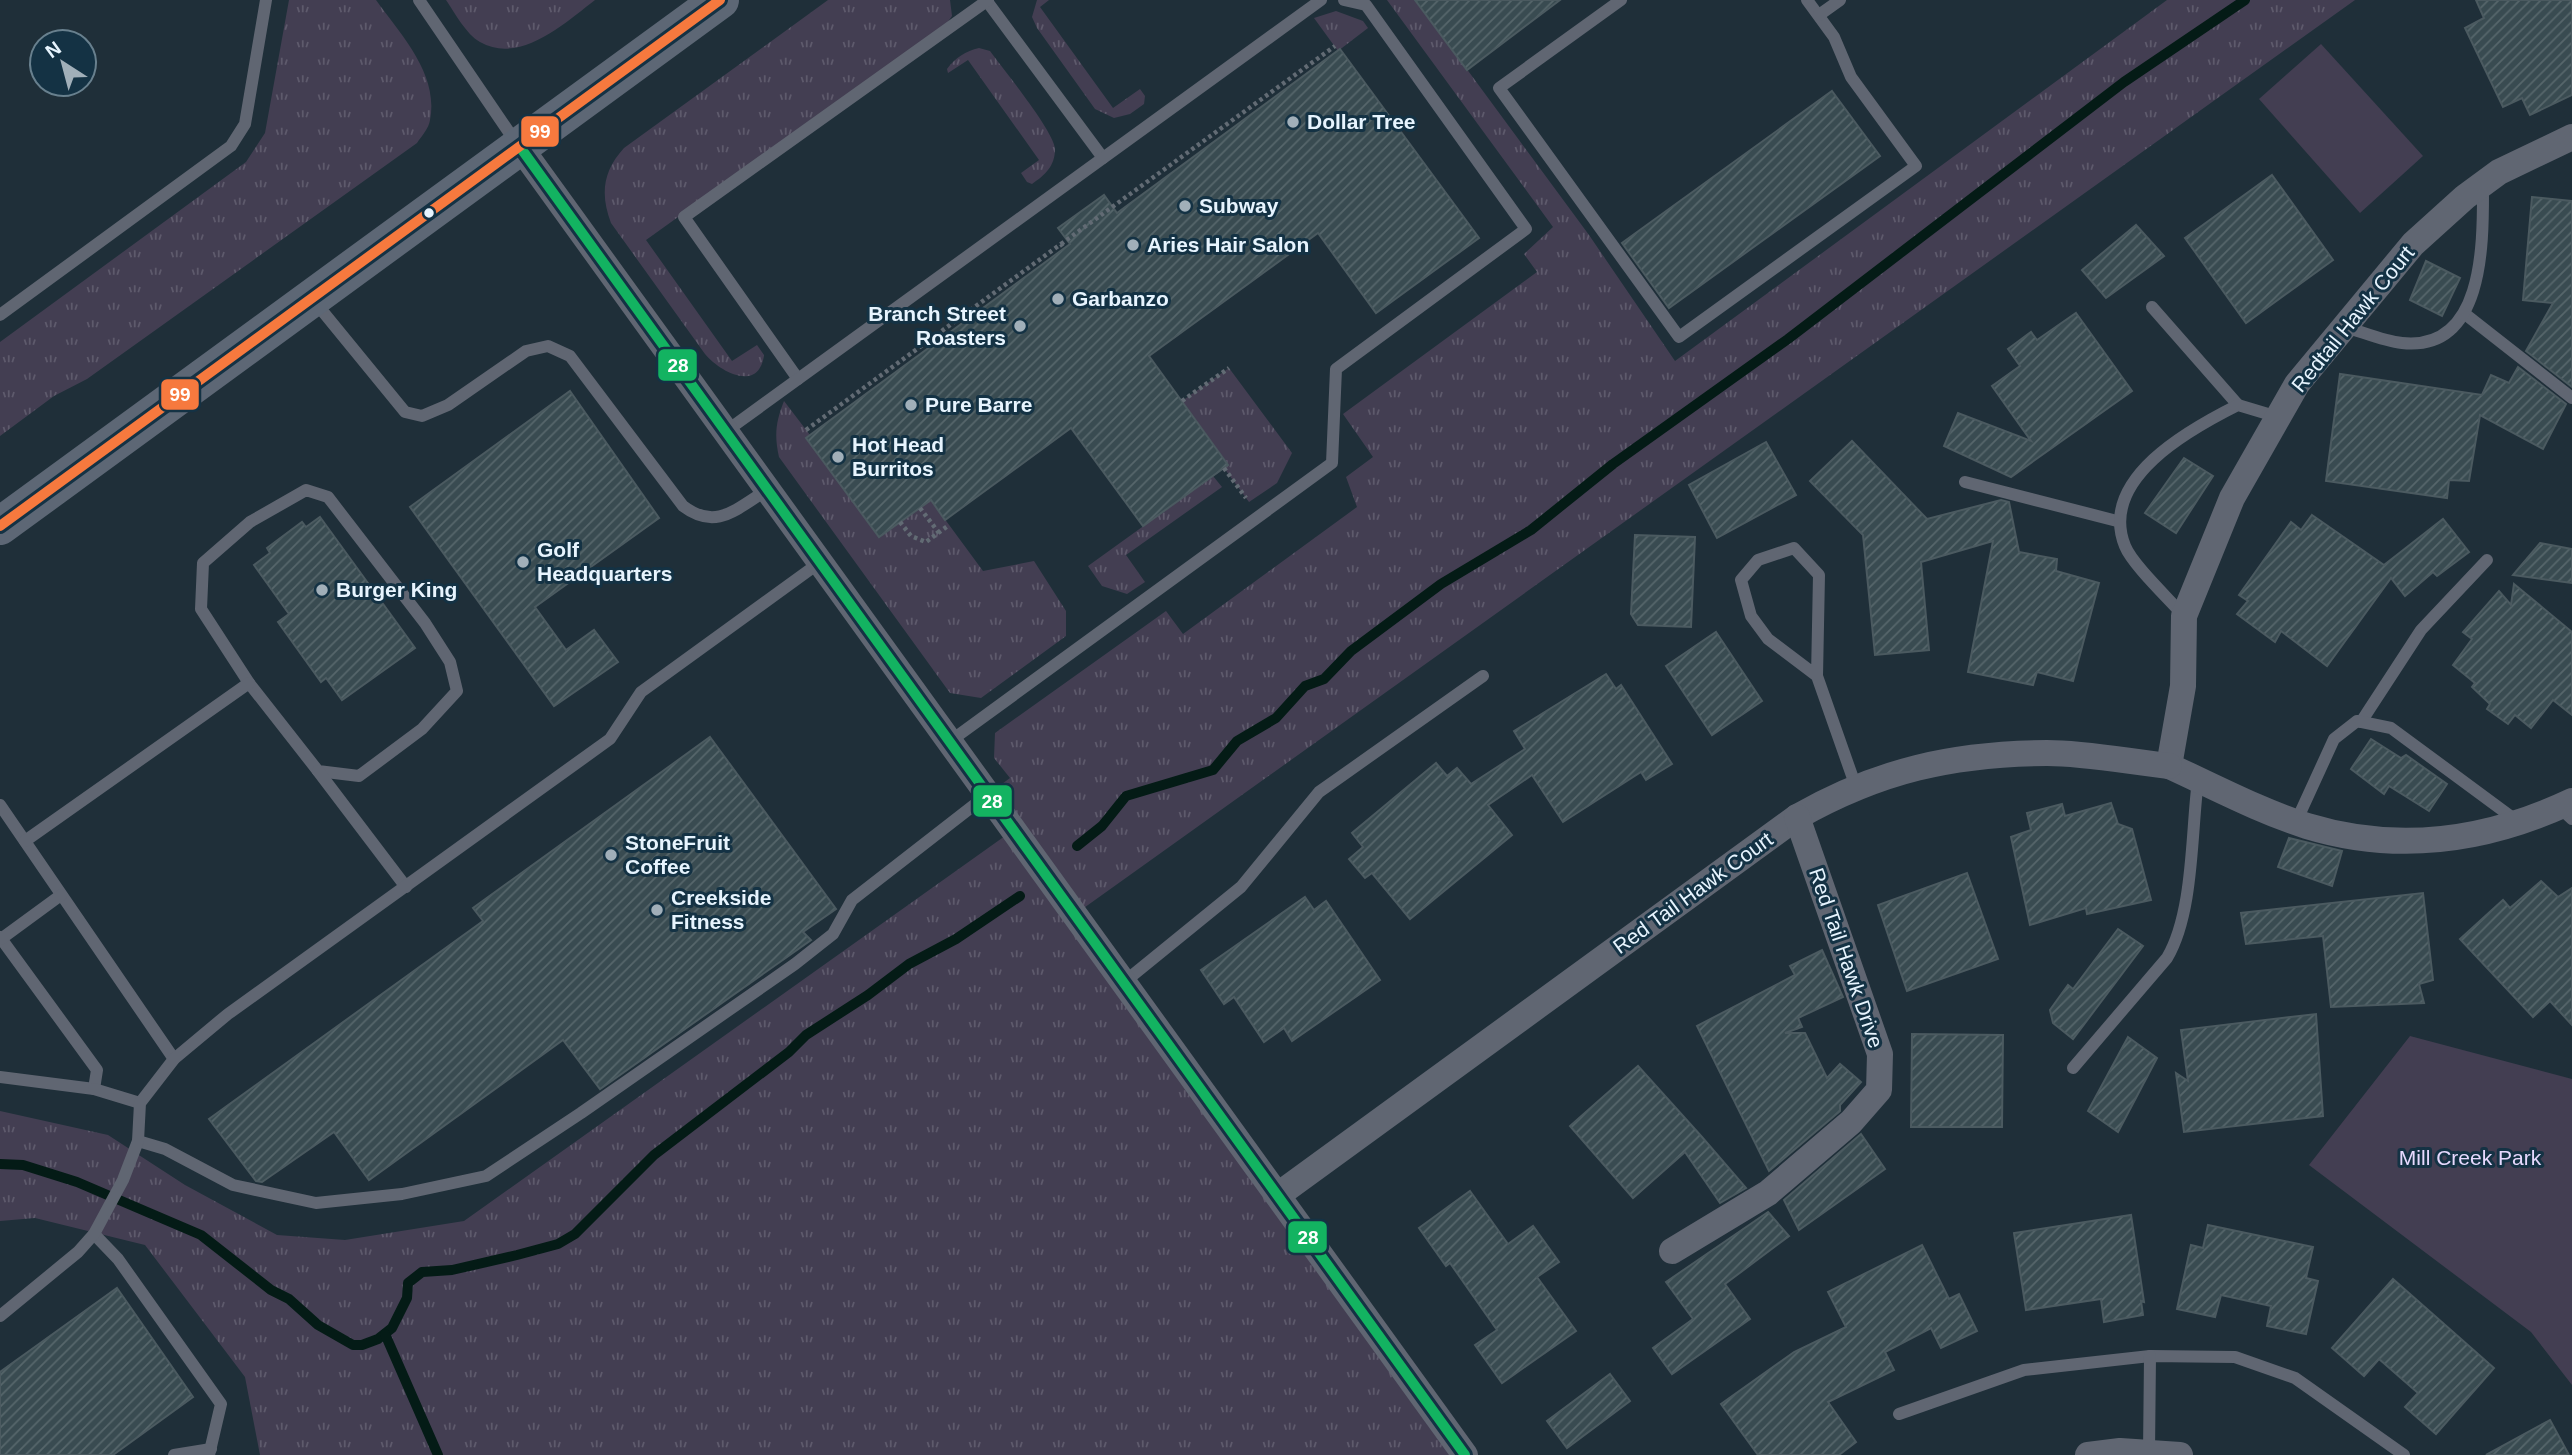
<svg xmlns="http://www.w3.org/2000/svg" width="2572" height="1455" font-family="Helvetica,sans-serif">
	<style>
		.grass { fill: url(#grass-tufts) }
		.park { fill: #433e52 }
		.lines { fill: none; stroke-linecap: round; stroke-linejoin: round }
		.stream { stroke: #041b16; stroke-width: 10 }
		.building { fill: url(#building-hatch); stroke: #4b5a60; stroke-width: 2 }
		.path { stroke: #626b74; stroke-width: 4.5; stroke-dasharray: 3.5 3.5; stroke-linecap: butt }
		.service { stroke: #606672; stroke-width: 12 }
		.minor { stroke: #606672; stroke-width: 26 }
		.primary { stroke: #5d6775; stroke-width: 38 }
		.bus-1-casing { stroke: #143244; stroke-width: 16 }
		.bus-2-casing { stroke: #143244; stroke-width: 16 }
		.bus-1 { stroke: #13b361; stroke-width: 10 }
		.bus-2 { stroke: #f6793e; stroke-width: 10 }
		.poi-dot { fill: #a1afb9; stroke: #143244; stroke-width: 2.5 }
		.bus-dot { fill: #e7f4fe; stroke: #143244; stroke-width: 2.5 }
		.labels { text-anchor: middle; stroke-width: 6; stroke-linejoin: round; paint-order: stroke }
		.poi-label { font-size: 21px; font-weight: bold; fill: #e7f4fe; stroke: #143244; text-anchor: start }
		.street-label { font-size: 21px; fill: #e7f4fe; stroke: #143244 }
		.park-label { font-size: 21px; fill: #e7d9fe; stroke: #143244 }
		.line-badge { stroke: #143244; stroke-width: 2.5 }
		.badge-label { font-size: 19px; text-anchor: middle; font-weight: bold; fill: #fff }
	</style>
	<defs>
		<pattern id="grass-tufts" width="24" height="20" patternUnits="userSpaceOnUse" patternTransform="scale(1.75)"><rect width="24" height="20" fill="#433e52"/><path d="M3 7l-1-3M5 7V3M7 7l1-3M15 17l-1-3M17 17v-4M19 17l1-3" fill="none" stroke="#5e5a6c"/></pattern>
		<pattern id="building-hatch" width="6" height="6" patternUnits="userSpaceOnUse" patternTransform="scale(1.75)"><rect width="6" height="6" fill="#394b51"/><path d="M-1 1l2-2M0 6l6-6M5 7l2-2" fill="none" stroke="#56666b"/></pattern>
	</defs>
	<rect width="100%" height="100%" fill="#1f2f39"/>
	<!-- grass -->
	<g class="grass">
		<path d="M289,0H376C401,35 439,74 430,120C429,128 421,137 417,143L87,379L54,396L0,436V342L246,162L265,133Z"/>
		<path d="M446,0H595C565,23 520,65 480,42C466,34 455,13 446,0Z"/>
		<path d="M828,0H950L952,16L945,26L646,240L732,361L757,345L764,355C759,393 720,372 705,354L611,223C600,194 603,171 624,148Z"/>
		<polygon points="1037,0 1049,0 1040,7 1113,108 1140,89 1145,96 1144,104 1130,114 1114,118 1095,109 1037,28 1032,17"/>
		<polygon points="1387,0 1416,0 1589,235 1675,361 2167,0 2355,0 1074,915 1465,1455 260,1455 245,1377 145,1245 35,1218 0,1221 0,1111 108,1135 185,1185 277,1235 345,1240 464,1221 1012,831 987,795 1010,778 994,758 995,733 1166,611 1183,634 1357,507 1346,477 1373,457 1343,414 1537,272 1524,254 1553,227"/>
		<polygon points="1336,11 1363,21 1368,28 1338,51 1314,18"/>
		<path d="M979,48L990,51C1003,69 1054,131 1055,149C1055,166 1045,175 1032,184L1027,182L1021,173L1039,160L968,60L948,73L947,69C955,58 966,51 979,48Z"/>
		<polygon points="1229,368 1292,453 1277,483 1249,502 1224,468 1228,464 1182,401"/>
		<path d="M784,401L810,435L807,438L879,537L930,499L983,571L1034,561L1066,611V636L981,698L950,693L779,457C774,435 776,421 784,401Z"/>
		<polygon points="1213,476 1222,487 1126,555 1145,582 1127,594 1102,586 1088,566"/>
	</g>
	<!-- park -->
	<g class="park">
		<polygon points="2321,44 2423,156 2360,213 2259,99"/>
		<polygon points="2410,1036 2572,1079 2572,1385 2531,1332 2309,1165"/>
	</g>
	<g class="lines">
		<!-- stream -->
		<g class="stream">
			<polyline points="1077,846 1102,826 1126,796 1213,770 1237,741 1276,718 1305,686 1324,679 1351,651 1441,584 1531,530 1613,464 1788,339 2124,82 2245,0"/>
			<polyline points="0,1164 23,1165 77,1182 201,1235 271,1290 289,1299 318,1325 353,1345 362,1345 378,1339 392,1328 407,1298 408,1283 422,1272 452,1270 517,1255 558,1244 575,1234 654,1155 789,1052 806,1035 868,995 909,964 956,939 1020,896"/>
			<polyline points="385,1334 438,1455"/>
		</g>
	</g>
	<!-- building -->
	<g class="building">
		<polygon points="1415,0 1560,0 1467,70"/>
		<polygon points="2476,0 2572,0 2572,95 2530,115 2522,98 2503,107 2465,28 2484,18"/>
		<polygon points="1340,49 1479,238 1376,313 1318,233 1149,356 1228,465 1143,526 1071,428 945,520 931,500 879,537 806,438 1070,244 1058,228 1104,195 1117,213"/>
		<polygon points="1832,91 1880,156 1669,308 1622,243"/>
		<polygon points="2272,175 2333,260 2246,323 2185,238"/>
		<polygon points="2532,197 2572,201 2572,387 2526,351 2553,303 2523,300"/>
		<polygon points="2136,225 2164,256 2106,298 2082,270"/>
		<polygon points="2426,261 2460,278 2442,316 2410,300"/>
		<polygon points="2076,313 2132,391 2011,477 1944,446 1958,413 2031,441 1992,386 2020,366 2008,349 2031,332 2037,340"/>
		<polygon points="2518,367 2566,404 2543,449 2480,415 2469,481 2449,480 2447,498 2326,481 2340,374 2482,395 2491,375 2509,383"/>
		<polygon points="570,391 659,518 535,607 566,650 594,630 618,662 554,706 410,507"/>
		<polygon points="1852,441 1927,519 2001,500 2009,502 2019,552 2057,559 2056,571 2099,583 2073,681 2037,672 2033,685 1968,672 1993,541 1921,562 1929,650 1875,655 1863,535 1810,481"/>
		<polygon points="1766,442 1796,495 1717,538 1689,485"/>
		<polygon points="2184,458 2213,476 2176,533 2145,513"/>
		<polygon points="2312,515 2384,565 2443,519 2469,552 2437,576 2433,572 2405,596 2391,578 2327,666 2281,631 2275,642 2237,614 2248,601 2239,595 2291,522 2301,530"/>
		<polygon points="320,517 415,648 342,700 326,678 321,682 278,622 289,614 254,565 270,553 267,548 302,522 306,527"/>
		<polygon points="1635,535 1695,537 1691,627 1638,625 1631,614"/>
		<polygon points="2540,543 2572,549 2572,583 2513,575"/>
		<polygon points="2514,584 2572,632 2572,715 2553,700 2531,728 2515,715 2508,724 2487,709 2490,704 2472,687 2475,683 2453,665 2472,639 2463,632 2499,591 2511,605"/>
		<polygon points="1716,632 1762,701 1712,735 1666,666"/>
		<polygon points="1606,674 1616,689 1621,685 1672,764 1646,780 1641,772 1563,822 1532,775 1488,805 1512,835 1410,919 1372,873 1365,878 1349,859 1363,847 1352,833 1436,763 1447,776 1457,768 1471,784 1525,749 1514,731"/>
		<polygon points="710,737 836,909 803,932 811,940 600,1089 563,1040 369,1180 334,1132 262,1182 256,1181 209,1119 483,921 473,908"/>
		<polygon points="2371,739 2401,758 2406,755 2447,784 2429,811 2389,786 2384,794 2351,769"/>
		<polygon points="2111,803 2118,824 2132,829 2151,900 2087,914 2086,908 2030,925 2011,837 2031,830 2027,813 2062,804 2065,816"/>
		<polygon points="2289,838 2342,851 2332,886 2278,867"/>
		<polygon points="1967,873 1998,959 1907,991 1878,905"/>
		<polygon points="2541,881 2558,897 2572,888 2572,1025 2550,1001 2533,1017 2460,939 2503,900 2510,908"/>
		<polygon points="2423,893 2433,980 2419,984 2424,1003 2331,1007 2323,936 2246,944 2241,913"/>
		<polygon points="1305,897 1314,910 1326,901 1380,980 1292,1041 1284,1028 1264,1042 1234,997 1224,1004 1201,970"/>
		<polygon points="2118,929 2143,946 2073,1039 2053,1023 2050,1010 2068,985 2073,989"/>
		<polygon points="1822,950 1843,997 1798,1018 1802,1027 1785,1033 1805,1033 1827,1078 1840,1064 1861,1082 1840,1105 1840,1111 1769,1171 1697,1026 1795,975 1790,966"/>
		<polygon points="2316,1014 2323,1116 2184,1132 2176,1073 2188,1081 2181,1030"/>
		<polygon points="1912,1034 2003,1035 2002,1127 1911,1127"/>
		<polygon points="2128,1037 2157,1058 2118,1132 2088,1111"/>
		<polygon points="1638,1066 1702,1137 1746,1188 1720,1203 1685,1152 1633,1198 1570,1126"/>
		<polygon points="1861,1134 1885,1169 1799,1230 1784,1200"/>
		<polygon points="1470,1191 1508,1244 1533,1226 1559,1262 1537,1277 1576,1331 1502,1383 1475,1345 1497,1330 1450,1263 1446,1266 1419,1228"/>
		<polygon points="1768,1212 1789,1236 1725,1284 1750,1319 1672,1374 1653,1348 1693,1319 1666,1282"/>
		<polygon points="2131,1215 2144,1302 2141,1301 2143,1315 2104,1322 2101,1299 2026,1310 2014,1233"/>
		<polygon points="2208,1225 2313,1247 2306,1278 2318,1281 2306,1334 2267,1326 2271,1306 2221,1295 2215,1317 2177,1309 2191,1245 2203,1248"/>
		<polygon points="1922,1245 1949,1299 1959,1294 1977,1331 1941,1348 1931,1328 1885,1352 1894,1370 1828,1402 1856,1442 1839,1455 1758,1455 1721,1404 1794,1352 1846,1327 1828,1292"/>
		<polygon points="2393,1279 2494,1368 2436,1434 2405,1407 2418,1393 2379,1359 2364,1376 2332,1348"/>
		<polygon points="117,1288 193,1397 113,1455 0,1455 0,1372"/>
		<polygon points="1610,1374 1630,1401 1567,1448 1547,1421"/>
		<polygon points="2550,1420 2569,1455 2486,1455"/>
	</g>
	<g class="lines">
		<!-- path -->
		<g class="path">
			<polyline points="1061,244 1335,46"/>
			<polyline points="1182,401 1229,368"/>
			<polyline points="806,430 1061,244 1064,248"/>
			<polyline points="1224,468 1246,498"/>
			<polyline points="920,508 939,533"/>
			<polyline points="900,522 911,536 926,542 949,525"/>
		</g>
		<!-- service -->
		<g class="service">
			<polyline points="419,0 517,144"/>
			<polyline points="986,0 1103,158"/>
			<polyline points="1621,0 1499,88 1679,337 1916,166 1851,77 1834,37 1807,0"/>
			<polyline points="1819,15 1840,0"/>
			<path d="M315,302L405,412L422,416L448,405L526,351L548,346L570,356L683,506C716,531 736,509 767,490"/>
			<polyline points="2152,307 2238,405"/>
			<polyline points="2465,314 2572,398"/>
			<polyline points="0,315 231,146 245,124 266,0"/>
			<path d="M2345,327C2363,332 2383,341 2402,343C2486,352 2483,240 2483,184"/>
			<polyline points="798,379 684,217 988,0"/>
			<polyline points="725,432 1321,0"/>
			<polyline points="1965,482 2117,521"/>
			<polygon points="306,490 328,497 425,623 450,662 457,691 422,729 359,776 318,771 249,683 201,609 203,563 250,522"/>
			<path d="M2184,616C2169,599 2132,564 2125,546C2098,479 2190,429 2238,405L2278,417"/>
			<polyline points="1817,676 1768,639 1751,616 1741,580 1758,560 1794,548 1819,575 1817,676 1856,787"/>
			<polyline points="2361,722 2421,630 2487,560"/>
			<polyline points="949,742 1332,463 1336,369 1526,229 1366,5 1344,0"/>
			<polyline points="318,771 406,887"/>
			<polyline points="0,805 174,1059"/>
			<polyline points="2559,807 2572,819"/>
			<polyline points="2296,822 2334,739 2357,721 2391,728 2517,821"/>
			<polyline points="25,841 249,683"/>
			<polyline points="0,937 97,1070 94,1089 0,1077"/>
			<polyline points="1,939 61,895"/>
			<polyline points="1123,983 1241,887 1319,792 1483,676"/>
			<path d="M2073,1068L2167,958C2194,912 2191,833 2198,780"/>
			<polyline points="94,1089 140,1103"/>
			<polyline points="138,1141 165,1149 233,1185 316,1203 402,1194 486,1176 581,1113 795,964 833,934 852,900 987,795"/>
			<polyline points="94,1234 118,1259 221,1404 209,1455"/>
			<polyline points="0,1316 78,1252 94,1234 123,1180 138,1141 140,1103 174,1059 228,1014 610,739 641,692 819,563"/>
			<polyline points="1899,1414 2024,1370 2150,1356 2235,1357 2295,1378 2404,1455"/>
			<polyline points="2149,1452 2150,1356"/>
			<polyline points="174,1455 211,1449"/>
		</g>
		<!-- minor -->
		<g class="minor">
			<path d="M2572,137L2499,172L2465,197L2413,244L2297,384L2232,498L2184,616L2183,686L2169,766C2215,787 2260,811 2307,826C2399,854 2487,841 2572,801"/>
			<polyline points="520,147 1465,1455"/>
			<path d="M1278,1195L1797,817C1880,770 1952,754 2047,753C2087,753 2130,762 2169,766"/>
			<polyline points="1672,1251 1768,1193 1851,1122 1879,1090 1880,1054 1797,817"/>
			<polyline points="2088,1455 2120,1451 2180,1455"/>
		</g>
		<!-- primary -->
		<polyline class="primary" points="0,526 720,0"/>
		<!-- bus-1 casing -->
		<g class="bus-1-casing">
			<polyline id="bus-1" points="520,147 1465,1455"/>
		</g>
		<!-- bus-2 casing -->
		<g class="bus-2-casing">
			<polyline id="bus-2" points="0,526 720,0"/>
		</g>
		<!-- bus-1 -->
		<use href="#bus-1" class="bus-1"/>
		<!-- bus-2 -->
		<use href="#bus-2" class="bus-2"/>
	</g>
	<!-- markers -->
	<g class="poi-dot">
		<circle cx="1293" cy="122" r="7"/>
		<circle cx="1185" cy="206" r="7"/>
		<circle cx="1133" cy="245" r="7"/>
		<circle cx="1058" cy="299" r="7"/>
		<circle cx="1020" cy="326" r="7"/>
		<circle cx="911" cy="405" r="7"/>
		<circle cx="838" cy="457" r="7"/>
		<circle cx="523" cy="562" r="7"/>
		<circle cx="322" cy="590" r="7"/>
		<circle cx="611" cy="855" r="7"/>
		<circle cx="657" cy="910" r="7"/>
	</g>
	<circle class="bus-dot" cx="429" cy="213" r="6"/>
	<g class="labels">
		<!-- poi labels -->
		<g class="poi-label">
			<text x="1307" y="129">Dollar Tree</text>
			<text x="1199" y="213">Subway</text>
			<text x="1147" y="252">Aries Hair Salon</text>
			<text x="1072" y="306">Garbanzo</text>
			<text x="1006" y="321" text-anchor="end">Branch Street<tspan x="1006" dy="24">Roasters</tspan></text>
			<text x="925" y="412">Pure Barre</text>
			<text x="852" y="452">Hot Head<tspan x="852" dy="24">Burritos</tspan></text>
			<text x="537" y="557">Golf<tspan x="537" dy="24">Headquarters</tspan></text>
			<text x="336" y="597">Burger King</text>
			<text x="625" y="850">StoneFruit<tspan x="625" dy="24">Coffee</tspan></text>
			<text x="671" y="905">Creekside<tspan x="671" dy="24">Fitness</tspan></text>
		</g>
		<!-- street labels -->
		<g class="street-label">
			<text transform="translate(2353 319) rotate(-51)" y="7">Redtail Hawk Court</text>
			<text transform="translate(1693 893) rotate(-36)" y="7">Red Tail Hawk Court</text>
			<text transform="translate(1846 958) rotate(71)" y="7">Red Tail Hawk Drive</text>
		</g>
		<!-- park labels -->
		<g class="park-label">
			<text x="2470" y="1165">Mill Creek Park</text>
		</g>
	</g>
	<g class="line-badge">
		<rect x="520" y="115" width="40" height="33" rx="7" fill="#f6793e"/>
		<rect x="657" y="348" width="41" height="34" rx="7" fill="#13b361"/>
		<rect x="160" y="378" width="40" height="33" rx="7" fill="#f6793e"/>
		<rect x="972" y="784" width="41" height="34" rx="7" fill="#13b361"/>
		<rect x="1287" y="1220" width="41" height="34" rx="7" fill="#13b361"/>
	</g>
	<g class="badge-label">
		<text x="540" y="138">99</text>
		<text x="678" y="372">28</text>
		<text x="180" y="401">99</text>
		<text x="992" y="808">28</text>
		<text x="1308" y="1244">28</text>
	</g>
	<!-- north arrow -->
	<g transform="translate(63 63) rotate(324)"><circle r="33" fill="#143244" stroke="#68808e" stroke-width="2"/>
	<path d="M0-5L12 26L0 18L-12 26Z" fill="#a1afb9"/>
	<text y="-10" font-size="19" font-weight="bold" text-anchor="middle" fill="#e7f4fe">N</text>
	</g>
</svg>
